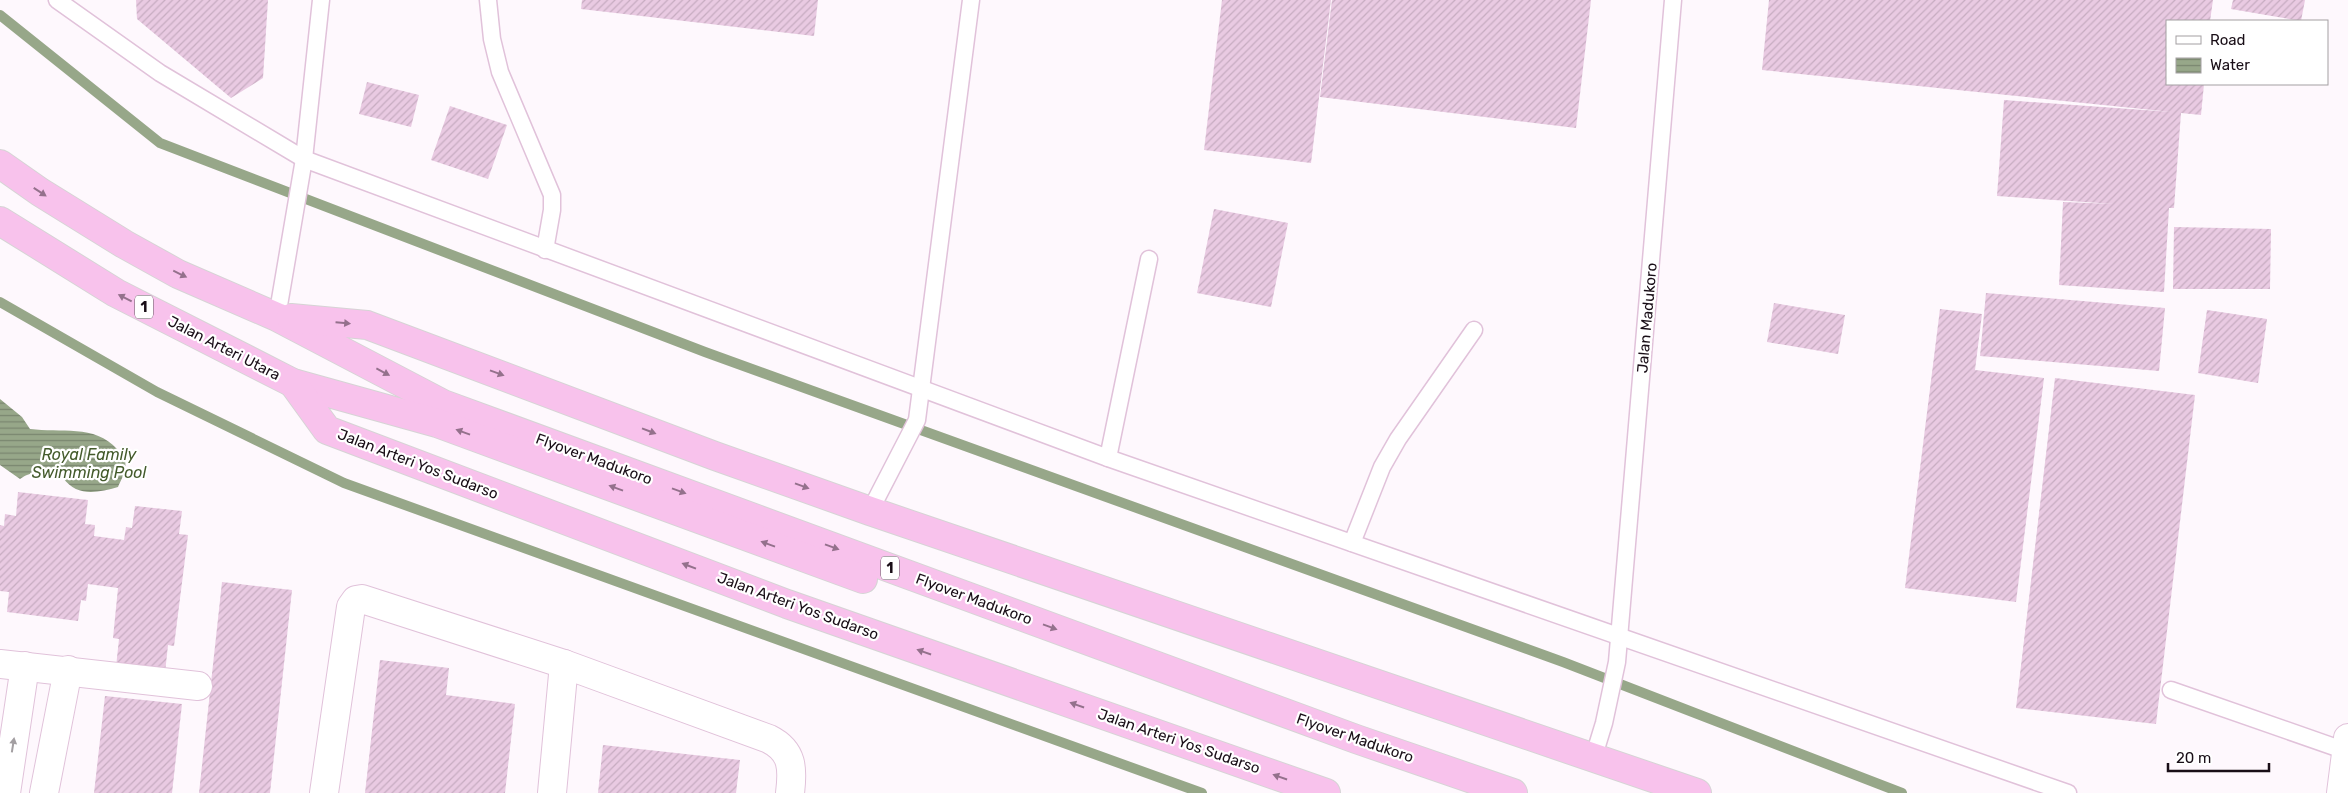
<svg xmlns="http://www.w3.org/2000/svg" width="2348" height="793" font-family="Rubik,sans-serif">
	<style>
		.water { fill: url(#water-rules) }
		.lines { fill: none; stroke-linecap: round; stroke-linejoin: round }
		.stream { stroke: #97a789; stroke-width: 10 }
		.building { fill: url(#building-hatch) }
		.service-casing { stroke: #e1c2da; stroke-width: 19 }
		.minor-casing { stroke: #e1c2da; stroke-width: 30 }
		.tertiary-casing { stroke: #e1c2da; stroke-width: 30 }
		.trunk-casing { stroke: #d6d4d5; stroke-width: 30 }
		.service { stroke: #fff; stroke-width: 16 }
		.minor { stroke: #fff; stroke-width: 28 }
		.tertiary { stroke: #fff; stroke-width: 28 }
		.trunk { stroke: #f8c2ec; stroke-width: 28 }
		.oneway { fill: #94718c }
		.oneway2 { fill: #a39fa2 }
		.labels { text-anchor: middle; stroke-width: 4.5; stroke-linejoin: round; paint-order: stroke }
		.shield { fill: #fff; stroke: #5e565d; stroke-width: 1 }
		.shield-label { font-size: 14px; font-weight: bold; fill: #190e17 }
		.street-label { font-size: 15px; fill: #190e17; stroke: #fff }
		.water-label { font-size: 16px; font-style: italic; fill: #445b2c; stroke: #fff }
	</style>
	<defs>
		<pattern id="water-rules" width="6" height="5" patternUnits="userSpaceOnUse" patternTransform="scale(1.25)"><rect width="6" height="5" fill="#97a789"/><path d="M0 2.5h6" fill="none" stroke="#7a866f"/></pattern>
		<pattern id="building-hatch" width="6" height="6" patternUnits="userSpaceOnUse" patternTransform="scale(1.25)"><rect width="6" height="6" fill="#e9cae2"/><path d="M-1 1l2-2M0 6l6-6M5 7l2-2" fill="none" stroke="#c7acc1"/></pattern>
	</defs>
	<rect width="100%" height="100%" fill="#fef8fd"/>
	<!-- water -->
	<path class="water" d="M0,399L22,417L30,429C60,433 95,424 117,449C123,455 127,461 125,469C124,475 120,482 118,487C97,493 77,497 63,478C47,474 35,468 20,479L0,465Z"/>
	<g class="lines">
		<!-- stream -->
		<g class="stream">
			<polyline points="0,15 160,143 705,352 1563,662 1902,793"/>
			<polyline points="0,302 157,392 344,483 1202,793"/>
		</g>
	</g>
	<!-- building -->
	<g class="building">
		<polygon points="136,0 268,0 263,78 231,98 137,19"/>
		<polygon points="582,0 818,0 814,36 581,9"/>
		<polygon points="1222,0 1331,0 1311,163 1204,150"/>
		<polygon points="1332,0 1591,0 1576,128 1320,97"/>
		<polygon points="1769,0 2213,0 2210,21 2167,21 2167,84 2204,84 2201,115 2181,113 2174,208 2169,208 2164,292 2059,285 2063,202 2114,204 1997,196 2004,100 2172,112 1762,70"/>
		<polygon points="2233,0 2305,0 2301,21 2231,9"/>
		<polygon points="367,82 419,95 411,127 359,114"/>
		<polygon points="450,106 507,125 488,179 431,160"/>
		<polygon points="1214,209 1288,223 1271,307 1197,293"/>
		<polygon points="2174,227 2271,229 2270,289 2173,289"/>
		<polygon points="1986,293 2165,308 2159,371 1980,356"/>
		<polygon points="1774,303 1845,315 1838,354 1767,342"/>
		<polygon points="1940,309 1982,314 1975,370 2044,378 2016,602 1905,588"/>
		<polygon points="2207,310 2267,319 2258,383 2198,373"/>
		<polygon points="2055,378 2195,395 2156,724 2016,708"/>
		<polygon points="18,492 88,500 85,524 95,525 94,536 124,540 126,527 132,528 135,506 182,511 179,534 188,535 174,646 168,645 165,673 116,667 119,639 113,638 118,588 88,584 86,601 81,600 78,621 7,612 9,592 0,591 0,525 4,526 5,514 16,516"/>
		<polygon points="222,582 292,590 270,793 199,793"/>
		<polygon points="380,660 449,668 446,695 515,704 505,793 365,793"/>
		<polygon points="105,696 182,704 172,793 94,793"/>
		<polygon points="603,745 740,760 736,793 598,793"/>
	</g>
	<g class="lines">
		<!-- service casing -->
		<g class="service-casing">
			<g id="service">
				<polyline points="57,0 160,73 304,159 1108,458 2068,793"/>
				<polyline points="488,0 492,39 500,72 552,195 552,210 545,250"/>
				<polyline points="277,317 304,159 321,0"/>
				<polyline points="1108,458 1149,259"/>
				<polyline points="870,511 917,420 971,0"/>
				<polyline points="1352,543 1382,467 1398,439 1474,330"/>
				<polyline points="2171,690 2346,751"/>
				<polyline points="1593,759 1604,723 1617,662 1673,0"/>
			</g>
		</g>
		<!-- minor casing -->
		<g class="minor-casing">
			<g id="minor">
				<polyline points="0,664 198,686"/>
				<polyline points="6,793 25,666"/>
				<polyline points="44,793 68,670"/>
				<path d="M324,793L351,607L356,600L362,599L564,664L769,739C793,751 793,769 790,793"/>
				<polyline points="552,793 564,664"/>
			</g>
		</g>
		<!-- tertiary casing -->
		<g class="tertiary-casing">
			<polyline id="tertiary" points="2341,793 2348,738"/>
		</g>
		<!-- trunk casing -->
		<g class="trunk-casing">
			<g id="trunk">
				<polyline points="0,164 40,192 124,244 178,274 277,317 443,404 1356,739 1513,793"/>
				<polyline points="0,221 116,293 293,383 437,423 863,579"/>
				<polyline points="291,318 367,325 715,456 870,511 1697,793"/>
				<polyline points="293,383 327,430 787,604 1326,793"/>
			</g>
		</g>
		<!-- service -->
		<use href="#service" class="service"/>
		<!-- minor -->
		<use href="#minor" class="minor"/>
		<!-- tertiary -->
		<use href="#tertiary" class="tertiary"/>
		<!-- trunk -->
		<use href="#trunk" class="trunk"/>
	</g>
	<!-- one-way arrows -->
	<defs><path id="oneway-solid" d="M-6-.8H1V-3.2L6.5 0L1 3.2V.8H-6Z" transform="scale(1.25)"/></defs>
	<g class="oneway">
		<use href="#oneway-solid" transform="translate(40 192) rotate(33)"/>
		<use href="#oneway-solid" transform="translate(180 274) rotate(26)"/>
		<use href="#oneway-solid" transform="translate(125 298) rotate(-153)"/>
		<use href="#oneway-solid" transform="translate(343 323) rotate(5)"/>
		<use href="#oneway-solid" transform="translate(383 372) rotate(28)"/>
		<use href="#oneway-solid" transform="translate(497 373) rotate(20)"/>
		<use href="#oneway-solid" transform="translate(649 431) rotate(21)"/>
		<use href="#oneway-solid" transform="translate(463 432) rotate(-160)"/>
		<use href="#oneway-solid" transform="translate(802 486) rotate(20)"/>
		<use href="#oneway-solid" transform="translate(616 488) rotate(-160)"/>
		<use href="#oneway-solid" transform="translate(679 491) rotate(20)"/>
		<use href="#oneway-solid" transform="translate(768 544) rotate(-160)"/>
		<use href="#oneway-solid" transform="translate(832 547) rotate(20)"/>
		<use href="#oneway-solid" transform="translate(689 566) rotate(-159)"/>
		<use href="#oneway-solid" transform="translate(1050 627) rotate(20)"/>
		<use href="#oneway-solid" transform="translate(924 652) rotate(-161)"/>
		<use href="#oneway-solid" transform="translate(1077 705) rotate(-161)"/>
		<use href="#oneway-solid" transform="translate(1280 777) rotate(-161)"/>
	</g>
	<use class="oneway2" href="#oneway-solid" transform="translate(13 745) rotate(-81)"/>
	<g class="labels">
		<!-- shield labels -->
		<g class="shield">
			<rect x="135" y="295.5" width="18" height="23" rx="4"/>
			<rect x="881" y="556.5" width="18" height="23" rx="4"/>
		</g>
		<g class="shield-label">
			<text x="144" y="312">1</text>
			<text x="890" y="573">1</text>
		</g>
		<!-- street labels -->
		<g class="street-label">
			<text transform="translate(1647 318) rotate(-85)" y="5">Jalan Madukoro</text>
			<text transform="translate(224 348) rotate(27)" y="5">Jalan Arteri Utara</text>
			<text transform="translate(594 459) rotate(20)" y="5">Flyover Madukoro</text>
			<text transform="translate(418 464) rotate(21)" y="5">Jalan Arteri Yos Sudarso</text>
			<text transform="translate(974 599) rotate(20)" y="5">Flyover Madukoro</text>
			<text transform="translate(798 606) rotate(20)" y="5">Jalan Arteri Yos Sudarso</text>
			<text transform="translate(1355 738) rotate(19)" y="5">Flyover Madukoro</text>
			<text transform="translate(1179 741) rotate(19)" y="5">Jalan Arteri Yos Sudarso</text>
		</g>
		<!-- water labels -->
		<g class="water-label">
			<text x="89" y="460">Royal Family<tspan x="89" dy="18">Swimming Pool</tspan></text>
		</g>
	</g>
	<!-- legend -->
	<rect x="2166" y="20" width="162" height="65" fill="#ffffff" stroke="#a39fa2"/>
	<rect x="2176" y="36" width="25" height="8" fill="#ffffff" stroke="#a39fa2"/>
	<text x="2210" y="45" font-size="15" fill="#190e17">Road</text>
	<rect x="2176" y="58" width="25" height="15" fill="url(#water-rules)" stroke="#a39fa2"/>
	<text x="2210" y="70" font-size="15" fill="#190e17">Water</text>
	<!-- scale -->
	<path d="M2168 763v8h101v-8" fill="none" stroke="#190e17" stroke-width="2.5"/>
	<text x="2176" y="763" font-size="15" fill="#190e17" stroke="#ffffff" stroke-width="4" paint-order="stroke">20 m</text>
</svg>
